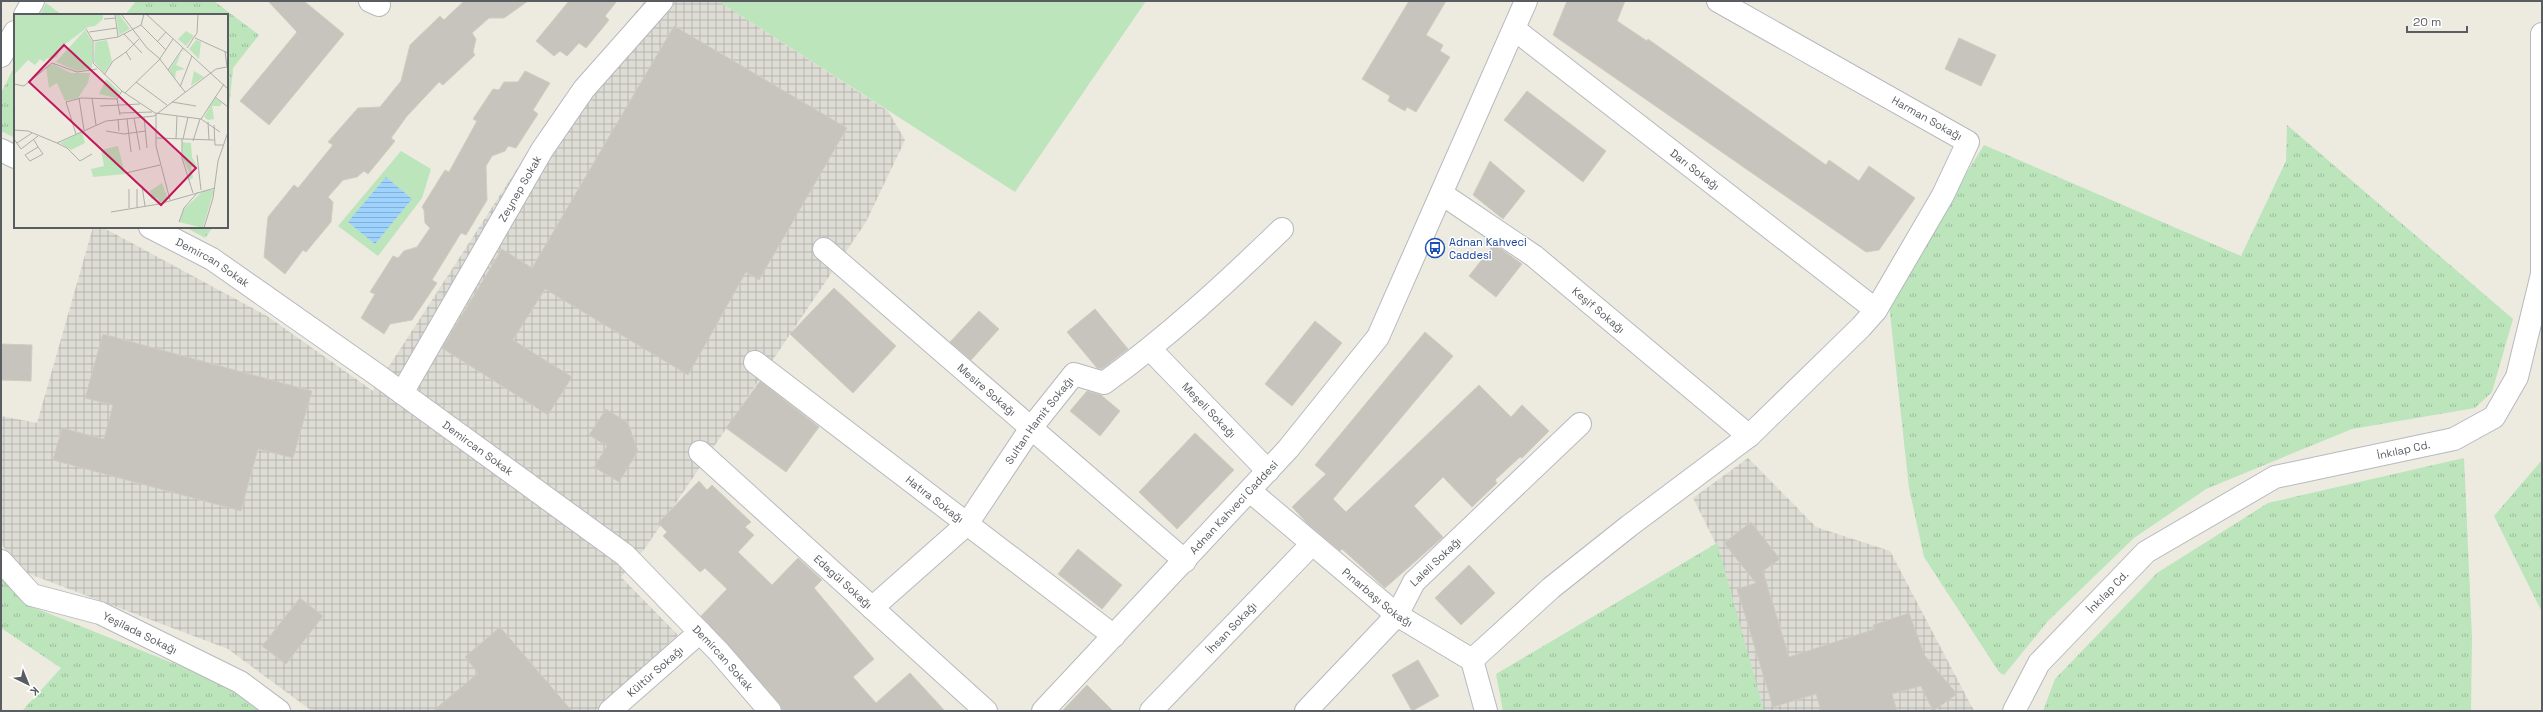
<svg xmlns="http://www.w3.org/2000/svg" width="2543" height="712" font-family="'Space Grotesk',sans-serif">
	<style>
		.industrial { fill: url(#industrial-grid) }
		.grass { fill: url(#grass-tufts) }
		.pitch { fill: #bce5bc }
		.water { fill: url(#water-rules) }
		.building { fill: #c7c4be; stroke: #d1ccbf }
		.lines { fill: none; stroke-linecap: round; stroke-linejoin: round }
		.minor-casing { stroke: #b6b9be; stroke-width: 24 }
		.tertiary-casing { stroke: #b6b9be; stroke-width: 24 }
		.minor { stroke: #fff; stroke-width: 22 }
		.tertiary { stroke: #fff; stroke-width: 22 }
		.labels { text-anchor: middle; stroke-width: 3; stroke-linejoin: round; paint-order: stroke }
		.street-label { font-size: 11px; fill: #595d62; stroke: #fff }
		.transit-label { font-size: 11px; fill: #164399; stroke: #fff; text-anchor: start }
		.inset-road { fill: none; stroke: #aeaeaa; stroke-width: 1 }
		.view { fill: #c2185b; fill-opacity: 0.15; stroke: #c2185b; stroke-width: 2 }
		.inset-edge { fill: none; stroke: #595d62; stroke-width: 2 }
	</style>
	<defs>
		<pattern id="industrial-grid" width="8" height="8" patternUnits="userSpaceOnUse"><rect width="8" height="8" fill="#dddcd5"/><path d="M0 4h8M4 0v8" fill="none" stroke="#b6b6b0"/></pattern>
		<pattern id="grass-tufts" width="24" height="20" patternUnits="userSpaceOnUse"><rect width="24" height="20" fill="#bce5bc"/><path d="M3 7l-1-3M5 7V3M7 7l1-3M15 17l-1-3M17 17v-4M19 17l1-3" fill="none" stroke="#9cbd9c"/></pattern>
		<pattern id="water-rules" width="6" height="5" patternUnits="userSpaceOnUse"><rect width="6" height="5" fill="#9ed3ff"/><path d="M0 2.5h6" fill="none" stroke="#84aed2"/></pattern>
	</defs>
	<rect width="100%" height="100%" fill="#edeae0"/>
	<!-- industrial -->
	<g class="industrial">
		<polygon points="645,1 718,1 888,111 905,140 866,222 646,547 621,577 678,635 595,711 312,711 228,649 24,572 1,544 1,416 37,423 93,227 102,227 267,316 373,391 561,101"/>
		<polygon points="1748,458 1816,527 1890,551 1974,711 1763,711 1716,544 1693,498"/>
	</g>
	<!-- grass -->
	<g class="grass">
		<polygon points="136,1 214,1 259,35 233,68 227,129 227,15 125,15"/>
		<polygon points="46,3 62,15 40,15"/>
		<polygon points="15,65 15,138 1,131 1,93"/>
		<polygon points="2287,125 2513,319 2492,392 2475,408 2352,429 2206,489 2134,538 2048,621 2004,675 1999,672 1924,557 1909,488 1889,304 1894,289 1984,145 2241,256 2286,161"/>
		<polygon points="185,227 213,227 205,238"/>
		<polygon points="2464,458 2472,637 2471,711 2043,711 2055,679 2157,573 2268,503"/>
		<polygon points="2542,460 2542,612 2494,516"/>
		<polygon points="1717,543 1764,711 1503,711 1496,674"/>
		<polygon points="1,577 25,604 218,681 260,711 22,711 61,668 1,628"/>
	</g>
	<!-- pitch -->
	<g class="pitch">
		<polygon points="718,1 1146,1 1015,192"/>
		<polygon points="401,151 431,169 422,198 378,256 338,226"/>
	</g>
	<!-- water -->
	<polygon class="water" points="386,177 412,199 375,244 348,222"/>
	<!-- building -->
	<g class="building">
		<polygon points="268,1 304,1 344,34 269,125 240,101 297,32"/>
		<polygon points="464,1 528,1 504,18 489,18 472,33 476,39 473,52 475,55 443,85 439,82 407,116 391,138 395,141 368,174 364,171 357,177 343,180 328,197 333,202 331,222 306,252 303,250 285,274 264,257 268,217 294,185 298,188 333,145 328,142 358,108 380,107 401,81 410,45 440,16 444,20"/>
		<polygon points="569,1 617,1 605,16 609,20 586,48 579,43 567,56 560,51 554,56 536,41"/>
		<polygon points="1409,1 1446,1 1426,35 1443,45 1440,51 1450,57 1416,112 1407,107 1405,111 1388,101 1390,96 1362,79"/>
		<polygon points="1567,1 1625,1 1617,21 1647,41 1648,39 1826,165 1829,160 1859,181 1869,166 1915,198 1879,250 1866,252 1553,35"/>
		<polygon points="674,26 847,128 759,280 746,272 688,375 545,289 513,340 572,377 548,415 442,348 502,249 532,268"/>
		<polygon points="1959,38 1996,55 1981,86 1945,69"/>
		<polygon points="525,71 550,83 533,110 538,114 516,148 508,146 505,151 492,156 486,166 487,200 466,235 461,233 432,280 437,283 412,320 390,324 384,334 361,318 375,294 370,292 393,256 398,258 404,251 417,247 430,228 425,223 424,210 422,207 445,170 449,172 477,121 473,119 493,89 499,90 504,82 518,82"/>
		<polygon points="1527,91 1606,151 1583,182 1504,120"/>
		<polygon points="1490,161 1525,191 1503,219 1473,195"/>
		<polygon points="1494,244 1522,264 1496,297 1469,276"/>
		<polygon points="834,288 896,346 853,393 790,334"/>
		<polygon points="1095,309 1128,349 1102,369 1097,368 1067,332"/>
		<polygon points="979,311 999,329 971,360 950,342"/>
		<polygon points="1315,321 1342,343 1292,406 1265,384"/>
		<polygon points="1425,332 1453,356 1333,499 1346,512 1479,385 1511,417 1522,405 1549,431 1522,458 1520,457 1495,480 1497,483 1472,507 1443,477 1414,506 1443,537 1385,588 1342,549 1340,551 1308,524 1292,507 1326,474 1315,465"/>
		<polygon points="103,334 312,391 293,458 258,449 241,511 53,460 62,428 104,439 113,405 85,398"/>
		<polygon points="1,344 32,345 31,381 1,380"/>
		<polygon points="760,381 819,427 786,472 726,428"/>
		<polygon points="1087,391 1101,395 1120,411 1100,436 1070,411"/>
		<polygon points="606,409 628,423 638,451 619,482 594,467 607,446 589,435"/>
		<polygon points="1195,433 1234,470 1177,529 1139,492"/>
		<polygon points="699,481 707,490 712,485 751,522 745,527 754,535 738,552 772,585 798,558 822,580 814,588 874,659 853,677 876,703 910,673 945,711 783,711 779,703 701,616 727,589 705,568 700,572 663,536 667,532 658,523"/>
		<polygon points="1751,522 1780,559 1763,571 1789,657 1875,629 1873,625 1909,613 1925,656 1957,694 1933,711 1921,686 1892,694 1897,711 1821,711 1816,694 1773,707 1737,589 1756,583 1724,543"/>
		<polygon points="1078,549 1122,585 1102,609 1058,574"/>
		<polygon points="1469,565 1495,593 1461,625 1435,598"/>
		<polygon points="300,598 323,616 286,664 262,646"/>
		<polygon points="500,627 572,711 433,711 478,673 465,657"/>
		<polygon points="1418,660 1439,696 1412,711 1392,675"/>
		<polygon points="1087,685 1113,711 1062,711"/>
	</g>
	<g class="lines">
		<!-- minor casing -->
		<g class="minor-casing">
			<g id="minor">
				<polyline points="370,1 379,5"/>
				<path id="s1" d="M1514,29L1876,310"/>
				<polyline points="1,150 15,157"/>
				<path id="s2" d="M1442,194L1534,256L1749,436"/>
				<path id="s3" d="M150,227L212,259L376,374L625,555L719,652L770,711"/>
				<path id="s4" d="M824,249L1185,561"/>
				<path id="s5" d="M1150,349L1268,471"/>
				<path id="s6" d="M755,362L1114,636"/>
				<path id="s7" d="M402,393L542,150L584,89L662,1"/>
				<path id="s8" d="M700,452L986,711"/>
				<path id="s9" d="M1250,491L1397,615L1472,660L1486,711"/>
				<path id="s10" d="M1,561L32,595L100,613L240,682L279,711"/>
				<path id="s11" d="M872,608L967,524L1031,428L1074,374L1104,383C1168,337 1225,284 1282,229"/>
				<polyline points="1472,660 1551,588 1629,526 1749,436 1861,327 1876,310 1943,195 1968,142 1718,1"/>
				<path id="s12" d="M610,711L700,632"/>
				<path id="s13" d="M1151,711L1312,544"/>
				<path id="s14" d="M1306,711L1397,615L1414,582L1580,424"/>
			</g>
		</g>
		<!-- tertiary casing -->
		<g class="tertiary-casing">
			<g id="tertiary">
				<polyline points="25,15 33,1"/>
				<polyline points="1,56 15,32"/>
				<path id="s15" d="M1043,711L1288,449L1378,337L1526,1"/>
				<path id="s16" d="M2014,711L2039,663L2146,552L2275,477L2454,439L2494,417L2517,377L2542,274V34"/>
			</g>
		</g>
		<!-- minor -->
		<use href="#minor" class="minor"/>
		<!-- tertiary -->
		<use href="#tertiary" class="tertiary"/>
	</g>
	<!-- icons -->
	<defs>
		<g id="bus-ring" transform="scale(1)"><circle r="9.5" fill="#fff" stroke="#1a4fb4" stroke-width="1.5"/><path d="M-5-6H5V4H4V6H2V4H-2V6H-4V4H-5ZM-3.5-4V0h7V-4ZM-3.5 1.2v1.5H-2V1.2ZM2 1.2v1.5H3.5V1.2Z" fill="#1a4fb4"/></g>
	</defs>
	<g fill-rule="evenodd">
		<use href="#bus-ring" x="1435" y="248"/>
	</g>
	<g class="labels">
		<!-- street labels -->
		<g class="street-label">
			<text transform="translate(1927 118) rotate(29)" y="4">Harman Sokağı</text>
			<text dy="4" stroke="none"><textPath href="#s1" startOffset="229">Darı Sokağı</textPath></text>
			<text dy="4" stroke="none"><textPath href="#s7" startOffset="236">Zeynep Sokak</textPath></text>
			<text dy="4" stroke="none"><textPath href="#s3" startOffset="72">Demircan Sokak</textPath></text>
			<text dy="4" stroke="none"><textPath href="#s2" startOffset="195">Keşif Sokağı</textPath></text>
			<text dy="4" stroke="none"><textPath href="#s4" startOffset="215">Mesire Sokağı</textPath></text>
			<text dy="4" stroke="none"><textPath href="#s5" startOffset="85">Meşeli Sokağı</textPath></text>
			<text dy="4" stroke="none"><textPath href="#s11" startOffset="253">Sultan Hamit Sokağı</textPath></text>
			<text dy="4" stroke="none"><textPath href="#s3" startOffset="396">Demircan Sokak</textPath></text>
			<text dy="4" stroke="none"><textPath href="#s16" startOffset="489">İnkılap Cd.</textPath></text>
			<text dy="4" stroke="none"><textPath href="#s6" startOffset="226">Hatıra Sokağı</textPath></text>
			<text dy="4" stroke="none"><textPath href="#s15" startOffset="279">Adnan Kahveci Caddesi</textPath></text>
			<text dy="4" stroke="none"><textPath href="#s14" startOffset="199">Laleli Sokağı</textPath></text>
			<text dy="4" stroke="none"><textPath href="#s8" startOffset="193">Edagül Sokağı</textPath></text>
			<text dy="4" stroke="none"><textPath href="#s16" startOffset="153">İnkılap Cd.</textPath></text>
			<text dy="4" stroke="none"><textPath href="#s9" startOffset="166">Pınarbaşı Sokağı</textPath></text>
			<text dy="4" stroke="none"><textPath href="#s13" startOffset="116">İhsan Sokağı</textPath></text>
			<text dy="4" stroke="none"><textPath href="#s10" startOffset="161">Yeşilada Sokağı</textPath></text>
			<text dy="4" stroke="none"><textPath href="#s3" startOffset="720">Demircan Sokak</textPath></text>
			<text dy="4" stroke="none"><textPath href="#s12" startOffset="60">Kültür Sokağı</textPath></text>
		</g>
		<!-- transit labels -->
		<g class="transit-label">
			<text x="1449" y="246">Adnan Kahveci<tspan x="1449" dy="13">Caddesi</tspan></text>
		</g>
	</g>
	<!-- overview -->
	<g transform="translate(14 14)">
		<rect width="214" height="214" fill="#edeae0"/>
		<path d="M0,0H89V5L81,12L74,13L46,34L43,43L32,45L30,48L26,45L21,51L14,46L0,61ZM102,0H105L116,15L105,21ZM71,16L78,27V54L63,57L42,48ZM172,17L180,22L172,32L164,25ZM93,26L98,47L90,59L80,48L81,28ZM182,26L187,28L185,45L175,35ZM169,36L171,37H168L162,51L171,55L162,57L161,65L155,56ZM39,50L57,59H76L74,69L64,84L51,87L43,69L35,74L32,53ZM180,57L190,63L177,72ZM92,65L106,78L102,84L85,80ZM201,84L208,89L206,92H198L200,105L194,106L190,103ZM68,118L71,129L57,136L46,129ZM168,128L177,129L178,143L183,153H177L179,164L175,166V158L169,145ZM148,169L154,185L145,189L144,184L137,185L136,177Z" fill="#bce5bc"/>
		<path d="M190,176H200L189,214L165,208L170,195Z" fill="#bce5bc"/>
		<path d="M104,132L111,160L79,163L77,155L90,152L87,136Z" fill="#bce5bc"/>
		<path class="inset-road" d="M101,0L104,23M107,0L133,34L145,44L171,78M132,0L214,75M90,5L102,4M127,11L152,36M72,15L79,27V49L108,77L141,99L187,105L206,118M75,18L103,14M110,20L128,39M181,24L214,39M79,27L104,23L127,11L130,0M143,28L152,18M173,34L183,19L184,0M117,46L112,38L125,25M154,56L169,34M90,61L99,47L112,38M122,68L153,91M0,70L10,72L38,49L63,58L83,55M166,73L178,42M111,79L145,46L159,25M201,83L214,93M65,84L70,116M78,84L82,111M158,88L182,92M86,92L126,90M106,99L138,98M142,100V132L156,186M106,101L103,85L108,77M130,103L133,134M120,104L126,136M104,105L105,117M113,105L117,138M187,105L210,70M194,108L195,126M200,111L201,131H209M0,116L14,117L43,129L92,107L140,102L202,55L213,53L211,37M92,117L110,120L132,117M62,120L52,88L67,84L103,85M142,124L200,126M0,125L7,135L24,122M162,125L163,102M168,125V144L179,179M169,125L174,103M20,126L24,133L29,140L16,147L11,141L24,133M179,127L186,105M3,129L18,119M43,129L53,134L66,147L78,140M183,141L187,176M112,159L146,151M128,172L131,192M115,175V194M123,193V175M97,198L145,190L201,174M165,208L170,194L184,178M190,214L199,184L204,147L214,118"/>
		<path class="view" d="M50,31L182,154L147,191L15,68Z"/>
		<rect width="214" height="214" class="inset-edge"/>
	</g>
	<!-- border -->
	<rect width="2543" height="712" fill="none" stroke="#595d62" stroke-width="4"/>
	<!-- north arrow -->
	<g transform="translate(28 684) rotate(137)" stroke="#ffffff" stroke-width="3" paint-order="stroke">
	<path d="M0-3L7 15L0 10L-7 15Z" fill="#595d62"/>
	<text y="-6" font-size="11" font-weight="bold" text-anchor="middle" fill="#595d62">K</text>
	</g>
	<!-- scale -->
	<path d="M2407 26v6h60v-6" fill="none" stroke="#595d62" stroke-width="2"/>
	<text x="2413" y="26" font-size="12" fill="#595d62" stroke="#ffffff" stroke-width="3" paint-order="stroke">20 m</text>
</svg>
